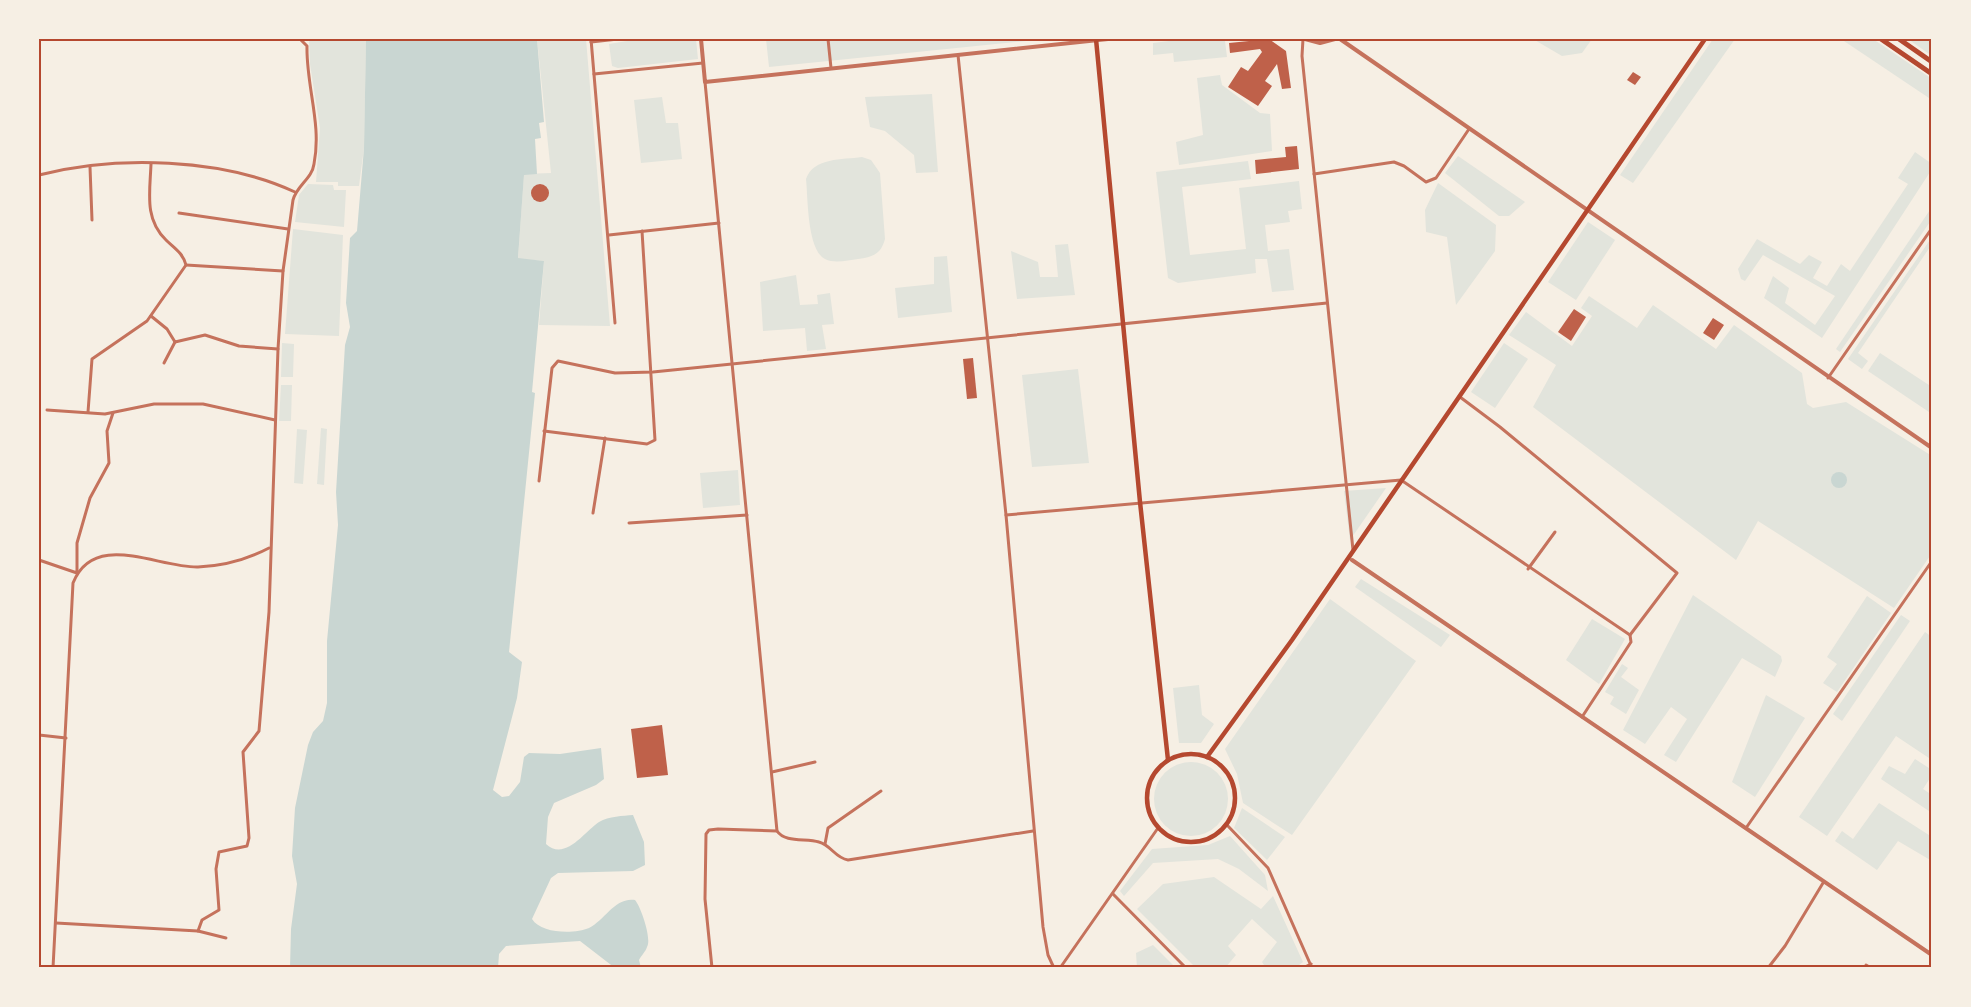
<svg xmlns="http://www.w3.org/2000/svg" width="1971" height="1007" font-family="'Exo 2',sans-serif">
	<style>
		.green { fill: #e2e4dc }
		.water { fill: #c9d6d2 }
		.building { fill: #bf614a }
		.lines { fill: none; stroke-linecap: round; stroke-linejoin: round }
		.minor { stroke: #c5725c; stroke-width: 3 }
		.tertiary { stroke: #c5725c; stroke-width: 4 }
		.secondary { stroke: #b5482f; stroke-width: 4.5 }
		.primary { stroke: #b5482f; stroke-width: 5 }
		.neatline { fill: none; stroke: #b5482f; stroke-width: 2 }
	</style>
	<rect width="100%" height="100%" fill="#f6efe4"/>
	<!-- green -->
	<g class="green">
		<polygon points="309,39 366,39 364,148 359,186 338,186 338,182 316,182 320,128 310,64"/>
		<polygon points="537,39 586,39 610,326 539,325 544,261 518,259 524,174 551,173"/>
		<polygon points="639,39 696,39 698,59 618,68 612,66 609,44"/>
		<polygon points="766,39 1046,39 769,67"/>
		<polygon points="1185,39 1239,39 1225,41 1227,57 1174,62 1173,53 1153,55 1153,43"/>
		<polygon points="1533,39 1592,39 1582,53 1562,56"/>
		<polygon points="1713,39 1735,39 1633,183 1620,175"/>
		<polygon points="1841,39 1873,39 1932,79 1932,100"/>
		<polygon points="1908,39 1932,39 1932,56"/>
		<polygon points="1220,75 1222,85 1260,113 1270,114 1272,151 1179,165 1176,142 1203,135 1197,78"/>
		<polygon points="932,94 938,172 916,173 914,155 885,131 870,127 865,97"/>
		<polygon points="662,97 666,123 678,123 682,159 641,163 634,100"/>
		<polygon points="1915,152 1932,164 1932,169 1822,338 1764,298 1773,276 1789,288 1785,303 1815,325 1835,296 1763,255 1745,281 1741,279 1738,269 1757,239 1800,264 1809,255 1822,262 1813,278 1827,286 1841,264 1850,271 1908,184 1898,178"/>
		<polygon points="1458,156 1525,202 1509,216 1499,216 1445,173"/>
		<path d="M862,157L871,160L880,173L885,239C881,254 873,257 858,259C848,260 835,264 825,259C807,250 808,198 806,179C814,157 842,160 862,157Z"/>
		<polygon points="1248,161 1251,179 1182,187 1190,255 1246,249 1239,188 1299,181 1302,209 1288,211 1290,222 1265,225 1268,251 1289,249 1294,290 1272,292 1267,259 1255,259 1256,273 1178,283 1168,278 1156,172"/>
		<polygon points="1438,183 1496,225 1495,251 1456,305 1447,237 1426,232 1425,210"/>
		<polygon points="308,184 333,185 334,190 346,190 344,227 295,222 299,195"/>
		<polygon points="1932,207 1932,219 1840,352 1836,349"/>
		<polygon points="1588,222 1615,240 1576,300 1548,282"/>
		<polygon points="293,229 343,235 339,336 285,334"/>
		<polygon points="1932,237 1932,244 1858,353 1868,361 1862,369 1848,359"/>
		<polygon points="1068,244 1075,295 1017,299 1011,251 1038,262 1040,277 1058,277 1055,245"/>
		<polygon points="947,256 952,312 898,318 895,288 934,284 934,257"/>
		<polygon points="796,275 800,305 818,304 817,295 830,293 834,324 822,325 826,349 807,351 805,328 763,331 760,282"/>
		<polygon points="1589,296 1637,328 1653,305 1716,349 1734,325 1802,373 1807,404 1813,408 1846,402 1932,456 1932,553 1894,608 1758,521 1736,560 1533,407 1556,365 1509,335 1526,312 1572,346 1592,316 1581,308"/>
		<polygon points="282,343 294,344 293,377 281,377"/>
		<polygon points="1504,343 1528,359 1495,408 1471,392"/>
		<polygon points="1880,353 1932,387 1932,414 1868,371"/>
		<polygon points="1078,369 1089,463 1032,467 1022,375"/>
		<polygon points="281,385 292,385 291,421 279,421"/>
		<polygon points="321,428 327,429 324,485 317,484"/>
		<polygon points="297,429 307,430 303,484 294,483"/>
		<polygon points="738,470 740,505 703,508 700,473"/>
		<polygon points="1386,488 1350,540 1344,491"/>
		<polygon points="1361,579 1450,635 1441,647 1355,587"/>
		<polygon points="1693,595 1781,656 1782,661 1775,677 1742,658 1676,762 1664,755 1687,719 1671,707 1645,744 1623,730"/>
		<polygon points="1867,596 1891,613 1837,692 1823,683 1837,664 1827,657"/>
		<polygon points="1330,599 1416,661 1292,835 1243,803 1237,774 1225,749"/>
		<polygon points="1901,615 1910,621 1842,721 1833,714"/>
		<polygon points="1592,619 1625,639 1599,684 1566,660"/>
		<polygon points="1925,632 1932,637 1932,760 1896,736 1827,836 1799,817"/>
		<polygon points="1622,664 1628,668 1621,677 1639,690 1626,714 1610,704 1614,697 1605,692"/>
		<polygon points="1199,685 1202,715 1214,724 1201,743 1179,743 1173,688"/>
		<polygon points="1766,695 1805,718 1755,797 1732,782"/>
		<polygon points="1915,759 1932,770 1932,775 1923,789 1932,795 1932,813 1881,779 1889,766 1905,774"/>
		<circle cx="1191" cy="799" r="37"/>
		<polygon points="1879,803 1932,837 1932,861 1898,841 1877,870 1835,841 1842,831 1853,839"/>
		<polygon points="1242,808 1285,837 1267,860 1234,828"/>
		<polygon points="1230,836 1265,875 1268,891 1239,869 1218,859 1153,863 1124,896 1120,891 1152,849 1208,845"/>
		<polygon points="1214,877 1261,909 1273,896 1303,962 1295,968 1266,968 1262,962 1277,942 1252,919 1228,946 1236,955 1225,968 1196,968 1137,909 1163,884"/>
		<polygon points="1153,945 1176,968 1137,968 1136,953"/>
	</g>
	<!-- water -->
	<g class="water">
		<path d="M366,39H537L544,122L539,123L541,138L535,139L537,174L524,175L518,258L544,261L532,392L535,393L509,652L522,662L517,698L493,790L502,797L509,796L520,782L524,757L529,753L560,754L601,748L604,779L596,785L554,803L548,817L546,844C565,862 585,831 599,822C609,816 623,816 633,815L644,842L645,865L633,871L558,873L551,878L532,919C541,934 575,934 589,928C605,920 615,897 635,900C641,907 652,939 647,947C646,951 641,956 639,960L641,968H615L580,941L506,946L499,954L498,968H290L291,929L297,884L292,856L295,808L308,745L313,732L323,721L327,703V641L338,525L336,492L343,378L345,345L350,327L346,303L350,238L357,231L364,148Z"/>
		<circle cx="1839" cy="480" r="8"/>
	</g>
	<!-- building -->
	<g class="building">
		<polygon points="1269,39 1286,51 1291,88 1282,89 1277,64 1265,81 1272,86 1258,106 1228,87 1241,67 1248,71 1262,52 1260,49 1230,53 1229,43"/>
		<polygon points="1633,72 1641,77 1635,85 1627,80"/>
		<polygon points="1297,146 1299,169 1256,174 1255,160 1286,157 1285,147"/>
		<circle cx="540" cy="193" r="9"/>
		<polygon points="1574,309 1586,317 1571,341 1558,332"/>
		<polygon points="1713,318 1724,325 1714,340 1703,333"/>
		<polygon points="973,358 977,398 967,399 963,359"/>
		<polygon points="662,725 668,775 637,778 631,729"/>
	</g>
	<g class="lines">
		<!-- minor -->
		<g class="minor">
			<polyline points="591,39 615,323"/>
			<polyline points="828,39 831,68"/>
			<polyline points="1303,39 1302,56 1353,550"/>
			<polyline points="591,42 618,39"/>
			<polyline points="958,55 1006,515 1043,927 1048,955 1054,968"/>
			<polyline points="594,74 703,63"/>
			<path d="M705,82L777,831C785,843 806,838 819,842C831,845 835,858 848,860L1033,831"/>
			<polyline points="90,167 92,220"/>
			<polyline points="1314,174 1394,162 1404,166 1426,182 1436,178 1469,129"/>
			<path d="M39,175C117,155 222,158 295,192"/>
			<polyline points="179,213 288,229"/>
			<polyline points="609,235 719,223"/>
			<polyline points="186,265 283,271"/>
			<polyline points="151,316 167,329 175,342 205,335 239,346 278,349"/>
			<polyline points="164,363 175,342"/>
			<polyline points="1828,378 1932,228"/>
			<polyline points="1460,397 1500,427 1677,573 1630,635 1631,642 1582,717"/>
			<polyline points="47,410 105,414 154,404 203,404 275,420"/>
			<path d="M88,412L92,359L147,321L186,265C183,253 174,248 166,240C144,219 150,192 151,164"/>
			<polyline points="544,431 647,444 655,440 642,231"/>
			<polyline points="539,481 552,368 558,361 615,373 653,372 1327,303"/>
			<polyline points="593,513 605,438"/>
			<polyline points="1006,515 1401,480 1630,635"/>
			<polyline points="629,523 747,515"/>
			<polyline points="39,560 77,573 77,543 90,498 109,463 107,431 113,413"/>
			<polyline points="1528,569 1555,532"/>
			<polyline points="39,735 66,738"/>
			<polyline points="772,772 815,762"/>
			<polyline points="1227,825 1268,868 1312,968"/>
			<polyline points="1746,828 1932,561"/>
			<polyline points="825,844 828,828 881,791"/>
			<polyline points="1113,894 1186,968"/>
			<path d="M56,923L198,931L202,920L219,910L216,869L219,852L247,846L249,838L243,752L259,731L269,612L278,349L283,271L293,200C297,185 312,179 314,164C322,124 306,86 307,46L300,39"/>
			<polyline points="198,931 226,938"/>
			<polyline points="1866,965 1871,968"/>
			<path d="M53,968L73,583C94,530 158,568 198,567C222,566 248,559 269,548"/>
			<polyline points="712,968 705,899 706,834 709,830 718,829 777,831"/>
			<polyline points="1060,968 1158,828"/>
			<polyline points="1303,968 1311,964"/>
			<polyline points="1768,968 1785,946 1823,883"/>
		</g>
		<!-- tertiary -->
		<g class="tertiary">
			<polyline points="701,39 705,82 1108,39"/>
			<polyline points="1305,39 1320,43 1335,39"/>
			<polyline points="1340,39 1932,448"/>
			<polyline points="1352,560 1932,955"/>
		</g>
		<!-- secondary -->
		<g class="secondary">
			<polyline points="1096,39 1140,502 1168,760"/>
			<circle cx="1191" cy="798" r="44"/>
			<polyline points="1207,757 1292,640 1705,39"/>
		</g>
		<!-- primary -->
		<g class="primary">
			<polyline points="1881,39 1932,74"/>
			<polyline points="1899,39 1932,62"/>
		</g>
	</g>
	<!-- border -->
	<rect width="1971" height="1007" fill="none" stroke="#f6efe4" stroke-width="81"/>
	<rect x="40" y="40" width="1890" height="926" class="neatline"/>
</svg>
